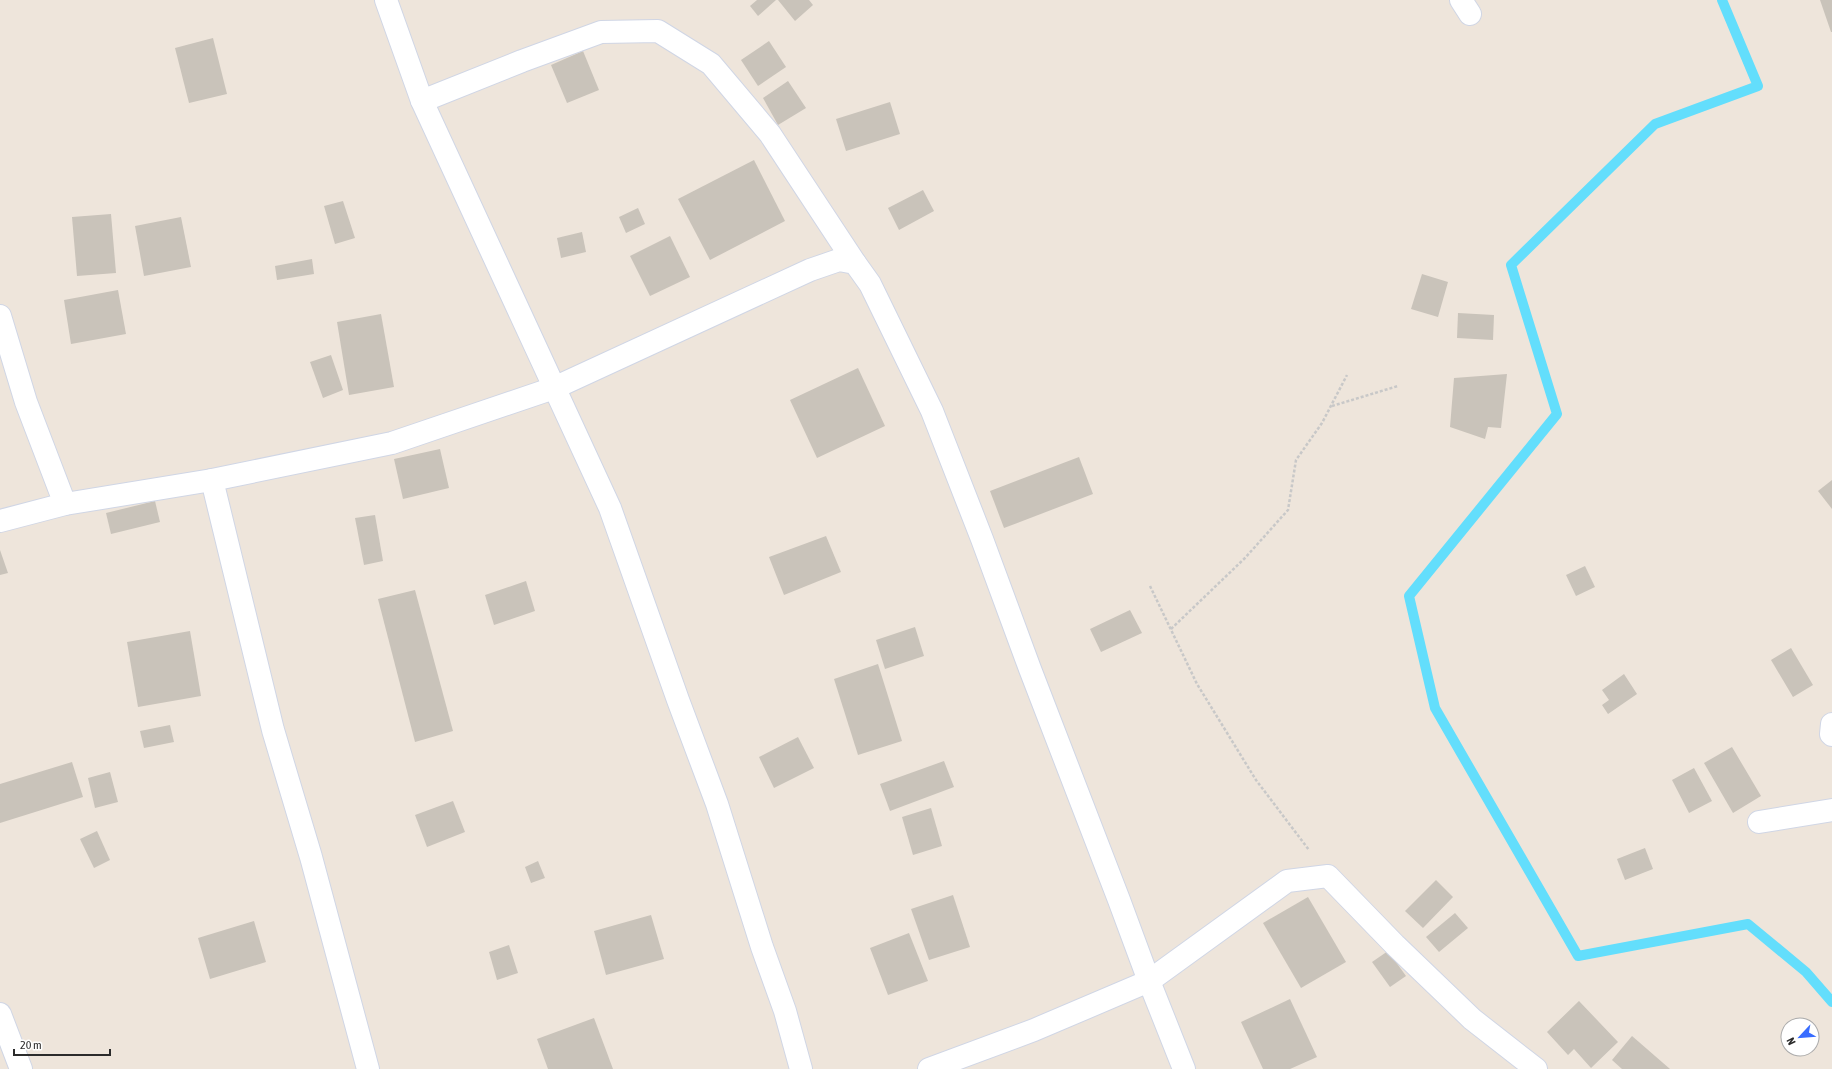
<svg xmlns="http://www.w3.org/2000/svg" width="1832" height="1069" font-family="'Asap Condensed',sans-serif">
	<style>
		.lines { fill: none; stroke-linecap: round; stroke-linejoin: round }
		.stream { stroke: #63defc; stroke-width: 10 }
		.building { fill: #c9c3ba }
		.street-casing { stroke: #d0d6e5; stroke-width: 24 }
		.path { stroke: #c8c8c8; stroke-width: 2.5; stroke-dasharray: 3 2; stroke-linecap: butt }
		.street { stroke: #fff; stroke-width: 22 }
	</style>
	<rect width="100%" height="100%" fill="#eee5db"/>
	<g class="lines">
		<!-- stream -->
		<polyline class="stream" points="1722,0 1758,86 1655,124 1511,265 1557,414 1409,596 1435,708 1578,956 1748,924 1806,972 1832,1002"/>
	</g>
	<!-- building -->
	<g class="building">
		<polygon points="757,0 776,0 758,16 750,6"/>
		<polygon points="778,0 809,0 813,5 795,21"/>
		<polygon points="1820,0 1832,0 1832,32 1831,32"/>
		<polygon points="213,38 227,94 189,103 175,48"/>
		<polygon points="769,41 786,67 758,86 741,60"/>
		<polygon points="583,51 599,90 567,103 551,65"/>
		<polygon points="788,81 806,108 778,125 763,98"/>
		<polygon points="890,102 900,134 846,151 836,119"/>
		<polygon points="754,160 785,221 710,260 678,199"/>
		<polygon points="923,190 934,211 899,230 888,208"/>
		<polygon points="343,201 355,238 335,244 324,206"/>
		<polygon points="638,208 645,224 626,233 619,217"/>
		<polygon points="111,214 116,273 77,276 72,217"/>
		<polygon points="181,217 191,267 144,276 135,226"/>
		<polygon points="582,232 586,252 561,258 557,238"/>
		<polygon points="670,236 690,277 650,296 630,256"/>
		<polygon points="312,259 314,274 277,280 275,266"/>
		<polygon points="1422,274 1448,282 1438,317 1411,309"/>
		<polygon points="118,290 126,334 71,344 64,300"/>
		<polygon points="1458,313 1494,315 1493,340 1457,338"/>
		<polygon points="381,314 394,387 349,395 337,322"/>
		<polygon points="331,355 343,390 323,398 310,362"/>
		<polygon points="858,368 885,426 817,458 790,400"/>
		<polygon points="1507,374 1501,428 1488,427 1485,439 1450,427 1454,378"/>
		<polygon points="440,449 449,488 403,499 394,459"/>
		<polygon points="1079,457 1093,494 1004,528 990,491"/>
		<polygon points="1832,480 1832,509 1818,491"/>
		<polygon points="155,501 160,522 111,534 106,513"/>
		<polygon points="375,515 383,561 364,565 355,518"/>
		<polygon points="826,536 841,572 784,595 769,557"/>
		<polygon points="0,550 8,573 0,575"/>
		<polygon points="1585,566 1595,587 1576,596 1566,575"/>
		<polygon points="526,581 535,611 494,625 485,595"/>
		<polygon points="415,590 453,731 415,742 378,599"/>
		<polygon points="1130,610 1142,633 1101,652 1090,629"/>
		<polygon points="915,627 924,656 885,669 876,640"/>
		<polygon points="190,631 201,696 138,707 127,642"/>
		<polygon points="1791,648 1813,685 1793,697 1771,660"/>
		<polygon points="878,664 902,741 858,755 834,679"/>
		<polygon points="1624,674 1637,694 1608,714 1602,705 1609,700 1602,690"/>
		<polygon points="170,725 174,742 144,748 140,731"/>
		<polygon points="798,737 814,768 774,788 759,757"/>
		<polygon points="1732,747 1761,796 1733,813 1704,763"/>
		<polygon points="944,761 954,787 890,811 880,784"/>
		<polygon points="72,762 83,797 0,823 0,784"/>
		<polygon points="1694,768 1712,801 1689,813 1672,780"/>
		<polygon points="110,772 118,802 95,808 88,778"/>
		<polygon points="453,801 465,832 427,847 415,815"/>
		<polygon points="931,808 942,846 913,855 902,817"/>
		<polygon points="97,831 110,860 94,868 80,839"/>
		<polygon points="1645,848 1653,869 1625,880 1617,859"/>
		<polygon points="538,861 545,878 531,883 525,867"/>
		<polygon points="1436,880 1453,897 1423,928 1405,911"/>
		<polygon points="953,895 970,947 929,960 911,909"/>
		<polygon points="1308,897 1346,962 1301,988 1263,923"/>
		<polygon points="1455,913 1468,928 1439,952 1426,937"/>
		<polygon points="651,915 664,959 606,975 594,931"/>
		<polygon points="254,921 266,962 210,979 198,938"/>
		<polygon points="909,933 928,981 888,995 870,948"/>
		<polygon points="509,945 518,973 497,980 489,952"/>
		<polygon points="1388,951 1406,976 1390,987 1372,962"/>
		<polygon points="1290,999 1317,1057 1290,1069 1263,1069 1241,1022"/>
		<polygon points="1579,1001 1618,1042 1591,1068 1574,1049 1568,1055 1547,1032"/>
		<polygon points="594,1018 613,1069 548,1069 537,1039"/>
		<polygon points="1632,1036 1670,1069 1622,1069 1612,1060"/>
	</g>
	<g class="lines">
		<!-- street casing -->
		<g class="street-casing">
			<g id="street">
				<polyline points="386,0 422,101 610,508 678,700 717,804 762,947 785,1011 801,1069"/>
				<polyline points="1461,0 1470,14"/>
				<polyline points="422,101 522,61 601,32 658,31 711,64 770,134 855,263"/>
				<polyline points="0,316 26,402 65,504"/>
				<polyline points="212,480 273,730 311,857 368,1069"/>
				<polyline points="0,521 65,504 212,480 392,443 554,388 810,270 839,260 855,263 870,284 932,411 982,539 1030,669 1119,900 1149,981 1184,1069"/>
				<polyline points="1832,724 1831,734 1832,735"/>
				<polyline points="1759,822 1832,810"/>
				<polyline points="0,1014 21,1069"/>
				<polyline points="929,1069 1034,1030 1149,981 1287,881 1328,876 1395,945 1472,1019 1536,1069"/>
			</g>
		</g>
		<!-- path -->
		<g class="path">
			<polyline points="1332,406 1398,386"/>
			<polyline points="1150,586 1197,684 1256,780 1309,850"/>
			<polyline points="1171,629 1245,558 1288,510 1296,460 1322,423 1347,375"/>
		</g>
		<!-- street -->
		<use href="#street" class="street"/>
	</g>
	<!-- north arrow -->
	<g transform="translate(1800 1037) rotate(244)"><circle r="19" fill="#ffffff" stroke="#aaaaaa"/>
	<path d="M0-3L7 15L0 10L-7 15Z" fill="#386cff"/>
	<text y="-6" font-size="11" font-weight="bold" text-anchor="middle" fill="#2b2b2b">N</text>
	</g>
	<!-- scale -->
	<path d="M14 1049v6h96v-6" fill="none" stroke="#2b2b2b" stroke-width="2"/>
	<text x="20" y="1049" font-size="12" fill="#2b2b2b" stroke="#ffffff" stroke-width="3" paint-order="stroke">20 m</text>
</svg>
